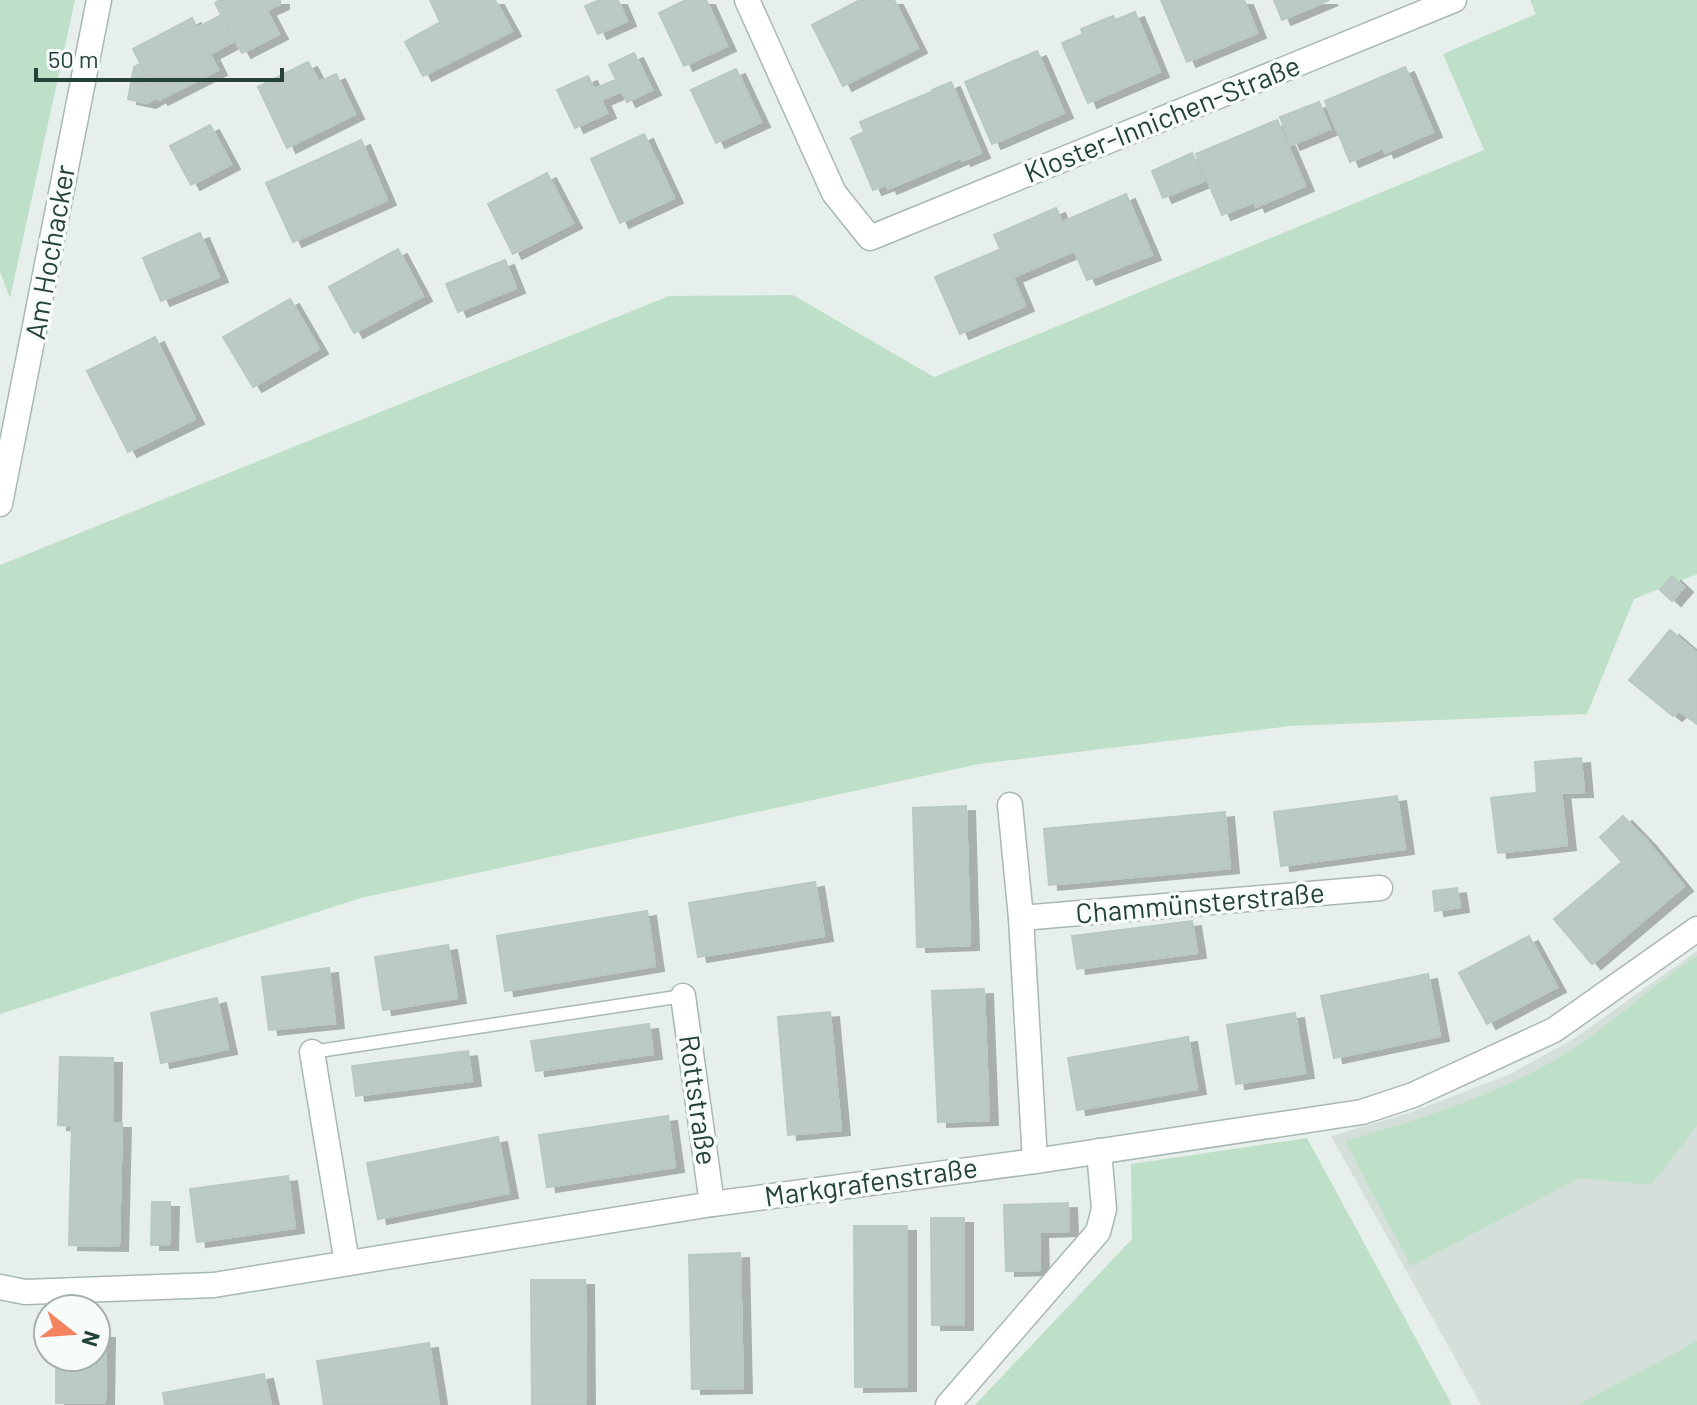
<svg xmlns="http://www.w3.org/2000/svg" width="1697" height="1405" font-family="Barlow,sans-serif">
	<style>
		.built { fill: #d4dfda }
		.green { fill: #bfe0c8 }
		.building { fill: #bbcac4; stroke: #b8c9c2; stroke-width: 2; filter: url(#shadow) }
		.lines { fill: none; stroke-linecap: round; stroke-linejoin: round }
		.service-casing { stroke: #a8b8b2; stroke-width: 15 }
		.minor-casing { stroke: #a8b8b2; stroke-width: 27 }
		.service { stroke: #fff; stroke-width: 12 }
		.minor { stroke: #fff; stroke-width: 24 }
		.labels { text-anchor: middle; stroke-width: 7; stroke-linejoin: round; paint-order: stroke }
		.street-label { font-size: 28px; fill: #24423a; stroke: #f7fbf9 }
	</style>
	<defs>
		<filter id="shadow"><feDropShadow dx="9" dy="5" stdDeviation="0" flood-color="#0004"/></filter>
	</defs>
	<rect width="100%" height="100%" fill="#e6efeb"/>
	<!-- built -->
	<polygon class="built" points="1697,951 1697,1405 1481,1405 1331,1136 1409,1113 1508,1075 1572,1040"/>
	<!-- green -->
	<g class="green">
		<polygon points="0,0 75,0 10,298 0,272"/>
		<polygon points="1530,0 1697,0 1697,574 1634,599 1587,714 1291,726 979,764 361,898 0,1014 0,565 669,296 793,295 934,377 1484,150 1443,54 1536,14"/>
		<path d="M1697,956V1126L1651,1185L1580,1178L1411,1266L1345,1141C1424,1118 1510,1091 1579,1045C1619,1017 1656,983 1697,956Z"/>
		<polygon points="1307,1138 1452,1405 975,1405 1132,1239 1131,1164"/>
		<polygon points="1697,1341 1697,1405 1578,1405"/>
	</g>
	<!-- building -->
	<g class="building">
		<polygon points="220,0 261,0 279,34 242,53 215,3"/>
		<polygon points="262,0 280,0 280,4 267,10"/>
		<polygon points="430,0 495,0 512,31 423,76 405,42 440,22"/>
		<polygon points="600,0 618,0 627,21 598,34 585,6"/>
		<polygon points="686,0 706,0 727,46 684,66 659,13"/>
		<polygon points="860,0 894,0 918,48 843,86 812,25"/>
		<polygon points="1161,0 1244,0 1257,33 1187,62"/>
		<polygon points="1274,0 1329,0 1282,20"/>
		<polygon points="1135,12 1160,72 1088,103 1062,43 1083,34 1081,29 1113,16 1115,20"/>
		<polygon points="221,15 234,41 210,54 197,28"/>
		<polygon points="192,18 218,70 159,100 133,49"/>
		<polygon points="1037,51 1064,113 992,144 965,82"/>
		<polygon points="634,53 652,90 627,102 609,65"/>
		<polygon points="308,62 319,82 336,74 355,114 287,148 258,87"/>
		<polygon points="140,64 157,97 147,103 128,99 134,67"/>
		<polygon points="1405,67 1433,132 1385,153 1383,148 1350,162 1325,101"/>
		<polygon points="736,69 761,122 716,143 691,90"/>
		<polygon points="588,76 594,89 615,80 620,92 601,100 607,113 575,128 557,90"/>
		<polygon points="951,82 981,153 962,161 932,90"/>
		<polygon points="933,91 961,158 888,189 860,122"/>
		<polygon points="1319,102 1330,129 1291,145 1280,117"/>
		<polygon points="1277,120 1305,186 1256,207 1254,202 1222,215 1196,154"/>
		<polygon points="210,125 231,164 191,185 170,146"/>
		<polygon points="864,132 886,185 873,190 851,138"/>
		<polygon points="644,134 674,198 620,223 591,159"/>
		<polygon points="361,140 387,200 293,242 266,183"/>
		<polygon points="1192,153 1204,181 1163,198 1152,171"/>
		<polygon points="547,173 573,223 513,254 488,204"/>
		<polygon points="1126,194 1152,255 1087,280 1062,222"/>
		<polygon points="1056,208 1074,251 1013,277 994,235"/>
		<polygon points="200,233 219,277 161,301 143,258"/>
		<polygon points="398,249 423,296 354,333 329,287"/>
		<polygon points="1001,249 1025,306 960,334 935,277"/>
		<polygon points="505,260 516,288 458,312 446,284"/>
		<polygon points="290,299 319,349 253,387 223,337"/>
		<polygon points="155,337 195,419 128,452 87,371"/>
		<polygon points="1672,576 1684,587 1672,601 1660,590"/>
		<polygon points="1670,630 1697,653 1697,724 1679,711 1673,716 1629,680"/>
		<polygon points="1581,758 1584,792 1537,793 1535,762"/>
		<polygon points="1561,790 1567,845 1498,853 1491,798"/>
		<polygon points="1397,796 1405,849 1281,866 1274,812"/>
		<polygon points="966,806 970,945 917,947 913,808"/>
		<polygon points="1225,812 1230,868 1049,885 1044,829"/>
		<polygon points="1623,816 1647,841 1622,862 1600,837"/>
		<polygon points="1647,841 1684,886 1592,964 1554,919"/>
		<polygon points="815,882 824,936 698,957 689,903"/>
		<polygon points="1457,888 1460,907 1435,911 1433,891"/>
		<polygon points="647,911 655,966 505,991 497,936"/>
		<polygon points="1192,921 1197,953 1077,969 1072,936"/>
		<polygon points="1529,936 1557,987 1487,1024 1459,973"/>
		<polygon points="448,945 457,998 383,1010 375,957"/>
		<polygon points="329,968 335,1023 269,1030 262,977"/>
		<polygon points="1428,974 1440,1036 1334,1058 1321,996"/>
		<polygon points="984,989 989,1120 938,1122 932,991"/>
		<polygon points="217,998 228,1049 161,1063 151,1013"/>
		<polygon points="830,1012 841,1130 788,1135 778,1017"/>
		<polygon points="1295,1013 1305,1073 1236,1084 1227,1025"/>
		<polygon points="649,1024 653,1054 536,1071 531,1041"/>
		<polygon points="1188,1037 1197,1089 1077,1110 1068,1058"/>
		<polygon points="468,1051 472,1081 356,1096 352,1066"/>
		<polygon points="60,1057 113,1058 112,1123 122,1123 119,1246 69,1245 72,1126 58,1125"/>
		<polygon points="668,1116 675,1167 547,1187 539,1135"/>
		<polygon points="498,1137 509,1193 378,1219 367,1163"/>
		<polygon points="288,1176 295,1228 197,1242 190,1189"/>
		<polygon points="152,1202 170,1202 169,1245 151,1245"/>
		<polygon points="1068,1203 1069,1231 1039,1232 1040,1270 1006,1271 1004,1205"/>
		<polygon points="931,1218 964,1218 964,1325 932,1325"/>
		<polygon points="854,1226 907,1226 907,1386 855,1387"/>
		<polygon points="740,1253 743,1388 692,1389 689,1255"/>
		<polygon points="531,1280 585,1280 586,1405 532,1405"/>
		<polygon points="96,1333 106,1333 105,1403 56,1403 56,1357 96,1357"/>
		<polygon points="429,1343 439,1405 324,1405 317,1361"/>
		<polygon points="264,1374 271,1405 165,1405 163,1393"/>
	</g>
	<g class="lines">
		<!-- service casing -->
		<g class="service-casing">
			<polyline id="service" points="312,1052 683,996"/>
		</g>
		<!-- minor casing -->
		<g class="minor-casing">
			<g id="minor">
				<polyline points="747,0 834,193 870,238 1454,0"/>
				<polyline points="0,504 99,0"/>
				<polyline points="1010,805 1021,918 1035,1161"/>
				<polyline points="1021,918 1380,888"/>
				<polyline points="683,996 712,1204"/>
				<polyline points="312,1052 347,1263"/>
				<polyline points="0,1287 25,1292 214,1285 712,1204 1035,1161 1362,1112 1413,1095 1554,1030 1697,929"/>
				<polyline points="948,1405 1098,1232 1104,1209 1099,1151"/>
			</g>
		</g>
		<!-- service -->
		<use href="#service" class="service"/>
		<!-- minor -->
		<use href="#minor" class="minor"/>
	</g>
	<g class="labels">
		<!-- street labels -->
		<g class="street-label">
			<text transform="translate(1162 119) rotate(-22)" y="10">Kloster-Innichen-Straße</text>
			<text transform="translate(50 252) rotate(-80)" y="10">Am Hochacker</text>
			<text transform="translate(1200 903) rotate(-5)" y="10">Chammünsterstraße</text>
			<text transform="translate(698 1100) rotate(82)" y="10">Rottstraße</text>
			<text transform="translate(871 1182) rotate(-8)" y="10">Markgrafenstraße</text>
		</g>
	</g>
	<!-- north arrow -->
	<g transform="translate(72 1333) rotate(107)"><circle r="38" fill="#f7fbf9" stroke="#a3b1ad" stroke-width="2"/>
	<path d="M0-6L14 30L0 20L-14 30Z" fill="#f4845f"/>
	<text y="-12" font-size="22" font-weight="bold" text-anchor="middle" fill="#24423a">N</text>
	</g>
	<!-- scale -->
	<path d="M36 68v12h246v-12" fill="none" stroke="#24423a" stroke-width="4"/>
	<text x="48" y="68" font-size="24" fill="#24423a" stroke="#f7fbf9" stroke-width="6" paint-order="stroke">50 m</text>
</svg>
